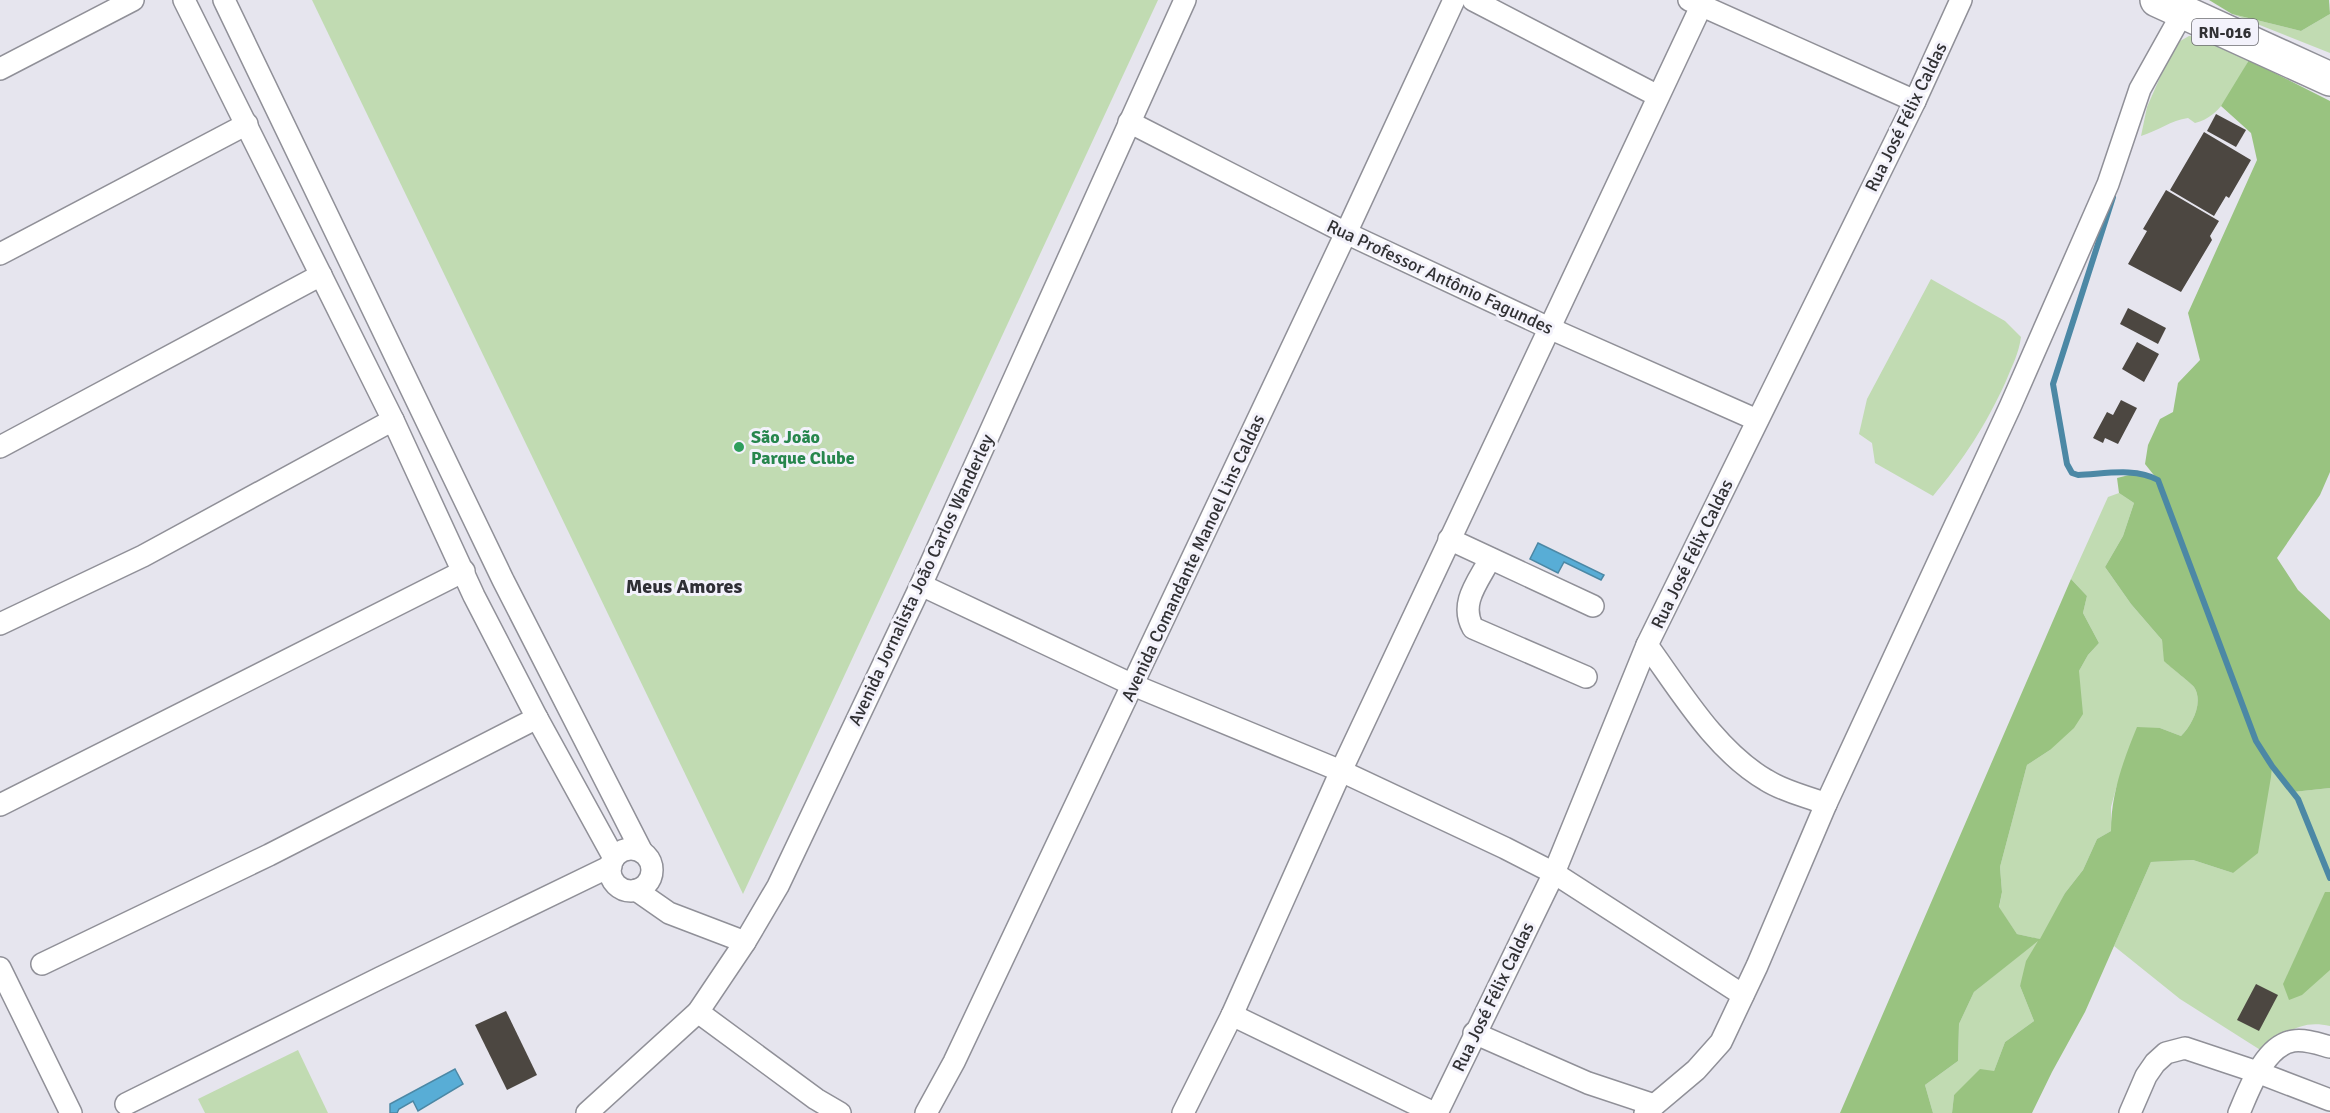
<svg xmlns="http://www.w3.org/2000/svg" width="2330" height="1113" font-family="Signika,sans-serif">
	<style>
		.green { fill: #c1dbb2 }
		.forest { fill: #99c380 }
		.water { fill: #58add6; stroke: #4c88a5; stroke-width: 1.5 }
		.lines { fill: none; stroke-linecap: round; stroke-linejoin: round }
		.stream { stroke: #4c88a5; stroke-width: 6 }
		.building { fill: #4c4741 }
		.minor-casing { stroke: #909098; stroke-width: 24 }
		.primary-casing { stroke: #909098; stroke-width: 36 }
		.minor { stroke: #fff; stroke-width: 21 }
		.primary { stroke: #fff; stroke-width: 33 }
		.leisure-dot { fill: #2e9e5b; stroke: #f3f2fb; stroke-width: 2 }
		.labels { text-anchor: middle; stroke-width: 6; stroke-linejoin: round; paint-order: stroke }
		.shield { fill: #f3f2fb; stroke: #6b6b70; stroke-width: 1.5 }
		.shield-label { font-size: 16px; font-weight: bold; fill: #313134 }
		.street-label { font-size: 18px; fill: #313134; stroke: #f3f2fb }
		.leisure-label { font-size: 18px; font-weight: bold; fill: #27864d; stroke: #f3f2fb; text-anchor: start }
		.neighbourhood-label { font-size: 20px; font-weight: bold; fill: #2f2f35; stroke: #f3f2fb }
	</style>
	<rect width="100%" height="100%" fill="#e6e5ee"/>
	<!-- green -->
	<g class="green">
		<polygon points="312,0 1158,0 743,894"/>
		<polygon points="2232,14 2301,31 2330,14 2330,53"/>
		<path d="M2189,36L2203,37L2249,60C2236,82 2223,117 2195,123L2188,118C2171,120 2158,131 2141,136L2147,107L2165,66L2167,54L2175,44Z"/>
		<path d="M1931,279L2005,321L2021,337C2019,353 2012,366 2006,381C1986,425 1964,459 1933,496L1875,463L1872,443L1859,434L1867,399Z"/>
		<path d="M2119,493L2134,503L2123,536L2105,567L2131,604L2162,640L2165,661C2170,667 2192,684 2194,687C2204,702 2192,725 2181,736L2160,728L2117,785L2111,807V831L2097,839L2083,870L2065,893L2020,986L2034,1021L2005,1042L1994,1071L1954,1095L1952,1113H1933L1925,1085L1958,1061L1959,1024L1974,992L2039,939L2017,934L1999,908L2002,892L2000,867L2027,765L2050,750L2079,689V671L2088,655L2099,643L2083,613L2087,596L2071,579L2108,497Z"/>
		<path d="M2256,741L2293,792L2330,788V1026C2301,1019 2284,1033 2262,1051L2180,999L2114,946L2151,862L2193,860L2233,873Z"/>
		<polygon points="298,1050 328,1113 205,1113 198,1099"/>
	</g>
	<!-- forest -->
	<g class="forest">
		<polygon points="2209,0 2329,0 2330,14 2301,31 2232,14"/>
		<path d="M2249,60L2330,101V472L2320,495L2277,558L2298,590L2330,620V788L2293,792L2263,752L2272,766L2271,777L2258,853L2233,873L2193,860L2151,862L2085,1012L2052,1072L2032,1113H1952L1954,1095L1980,1069L1994,1071L2005,1042L2034,1021L2020,986L2026,961L2038,941L1974,992L1959,1024L1958,1061L1925,1085L1933,1113H1840L2071,579L2087,596L2083,613L2099,643L2088,655L2079,671L2083,714L2074,728L2050,750L2027,765L2000,867L2002,892L1999,907L2017,934L2040,939L2065,893L2083,870L2097,839L2111,831C2111,794 2123,761 2137,727L2160,728L2181,736C2192,725 2204,702 2194,687C2192,684 2170,667 2164,661L2162,640L2131,604L2105,567L2123,536L2134,503L2119,493L2117,478L2137,473L2157,479L2145,464L2148,445L2160,419L2173,412L2178,383L2200,360L2188,313L2257,160L2251,133L2221,106Z"/>
		<polygon points="2325,892 2330,892 2330,970 2302,995 2289,1000 2283,984"/>
	</g>
	<!-- water -->
	<g class="water">
		<polygon points="1538,543 1604,575 1601,580 1564,562 1558,573 1530,559"/>
		<polygon points="455,1069 463,1084 418,1111 413,1101 399,1109 397,1113 390,1113 390,1104"/>
	</g>
	<g class="lines">
		<!-- stream -->
		<path class="stream" d="M2113,197L2053,384L2067,464L2072,473L2078,475C2104,474 2135,467 2158,480L2256,741L2272,766L2298,799L2330,878"/>
	</g>
	<!-- building -->
	<g class="building">
		<polygon points="2216,114 2246,130 2236,147 2207,131"/>
		<polygon points="2204,132 2251,160 2229,198 2226,196 2214,216 2170,190"/>
		<polygon points="2166,190 2219,221 2210,236 2212,240 2181,292 2128,264 2147,231 2143,229"/>
		<polygon points="2128,308 2166,328 2158,344 2120,324"/>
		<polygon points="2137,342 2159,354 2144,382 2122,369"/>
		<polygon points="2121,400 2137,408 2118,444 2105,438 2103,443 2093,438 2107,412 2113,415"/>
		<polygon points="2256,984 2278,995 2259,1031 2237,1020"/>
		<polygon points="506,1011 537,1075 507,1090 475,1025"/>
	</g>
	<g class="lines">
		<!-- minor casing -->
		<g class="minor-casing">
			<g id="minor">
				<polyline points="184,0 393,420 474,596 537,718 614,858"/>
				<polyline points="224,0 503,580 642,852"/>
				<polyline points="1473,0 1658,96"/>
				<polyline points="1689,0 1915,101"/>
				<polyline points="0,69 133,0"/>
				<polyline points="1129,122 1346,233 1549,328 1757,420"/>
				<polyline points="0,254 247,124"/>
				<polyline points="0,447 321,275"/>
				<polyline points="1449,539 1593,606"/>
				<path d="M1490,559C1478,582 1459,603 1473,628L1586,677"/>
				<polyline points="921,585 1133,685 1341,771 1505,848 1554,873 1743,995"/>
				<polyline points="0,624 143,556 393,420"/>
				<path d="M1647,645C1681,692 1716,751 1766,780C1785,792 1806,796 1826,804"/>
				<polyline points="0,805 464,571"/>
				<circle cx="631" cy="870" r="21"/>
				<polyline points="636,890 669,913 745,942"/>
				<polyline points="42,964 269,855 537,718"/>
				<polyline points="0,968 71,1113"/>
				<polyline points="698,1012 816,1099 840,1113"/>
				<polyline points="1232,1015 1434,1113"/>
				<polyline points="1474,1033 1588,1083 1654,1105"/>
				<polyline points="126,1104 380,978 611,866"/>
				<polyline points="587,1113 698,1012 745,942 778,886 921,585 1185,0"/>
				<polyline points="926,1113 954,1062 1346,233 1454,0"/>
				<polyline points="1183,1113 1232,1015 1341,771 1704,0"/>
				<polyline points="1437,1113 1554,873 1647,645 1915,101 1961,0"/>
				<polyline points="1645,1113 1696,1070 1721,1042 1757,966 1826,804 2010,407 2108,184 2140,89 2183,12"/>
				<polyline points="2130,1113 2146,1076 2155,1063 2166,1053 2185,1048 2257,1072 2330,1100"/>
				<path d="M2239,1113C2249,1090 2264,1046 2293,1041C2305,1039 2319,1044 2330,1047"/>
			</g>
		</g>
		<!-- primary casing -->
		<g class="primary-casing">
			<polyline id="primary" points="2157,0 2330,79"/>
		</g>
		<!-- minor -->
		<use href="#minor" class="minor"/>
		<!-- primary -->
		<use href="#primary" class="primary"/>
	</g>
	<!-- markers -->
	<circle class="leisure-dot" cx="739" cy="447" r="6"/>
	<g class="labels">
		<!-- shield labels -->
		<rect class="shield" x="2192" y="19" width="66" height="26" rx="4.5"/>
		<g class="shield-label">
			<text x="2225" y="38">RN-016</text>
		</g>
		<!-- street labels -->
		<g class="street-label">
			<text transform="translate(1906 117) rotate(-64)" y="6">Rua José Félix Caldas</text>
			<text transform="translate(1440 277) rotate(25)" y="6">Rua Professor Antônio Fagundes</text>
			<text transform="translate(1692 554) rotate(-64)" y="6">Rua José Félix Caldas</text>
			<text transform="translate(1193 558) rotate(-65)" y="6">Avenida Comandante Manoel Lins Caldas</text>
			<text transform="translate(921 580) rotate(-65)" y="6">Avenida Jornalista João Carlos Wanderley</text>
			<text transform="translate(1493 997) rotate(-64)" y="6">Rua José Félix Caldas</text>
		</g>
		<!-- leisure labels -->
		<g class="leisure-label">
			<text x="751" y="443">São João<tspan x="751" dy="21">Parque Clube</tspan></text>
		</g>
		<!-- neighbourhood labels -->
		<g class="neighbourhood-label">
			<text x="684" y="593">Meus Amores</text>
		</g>
	</g>
</svg>
